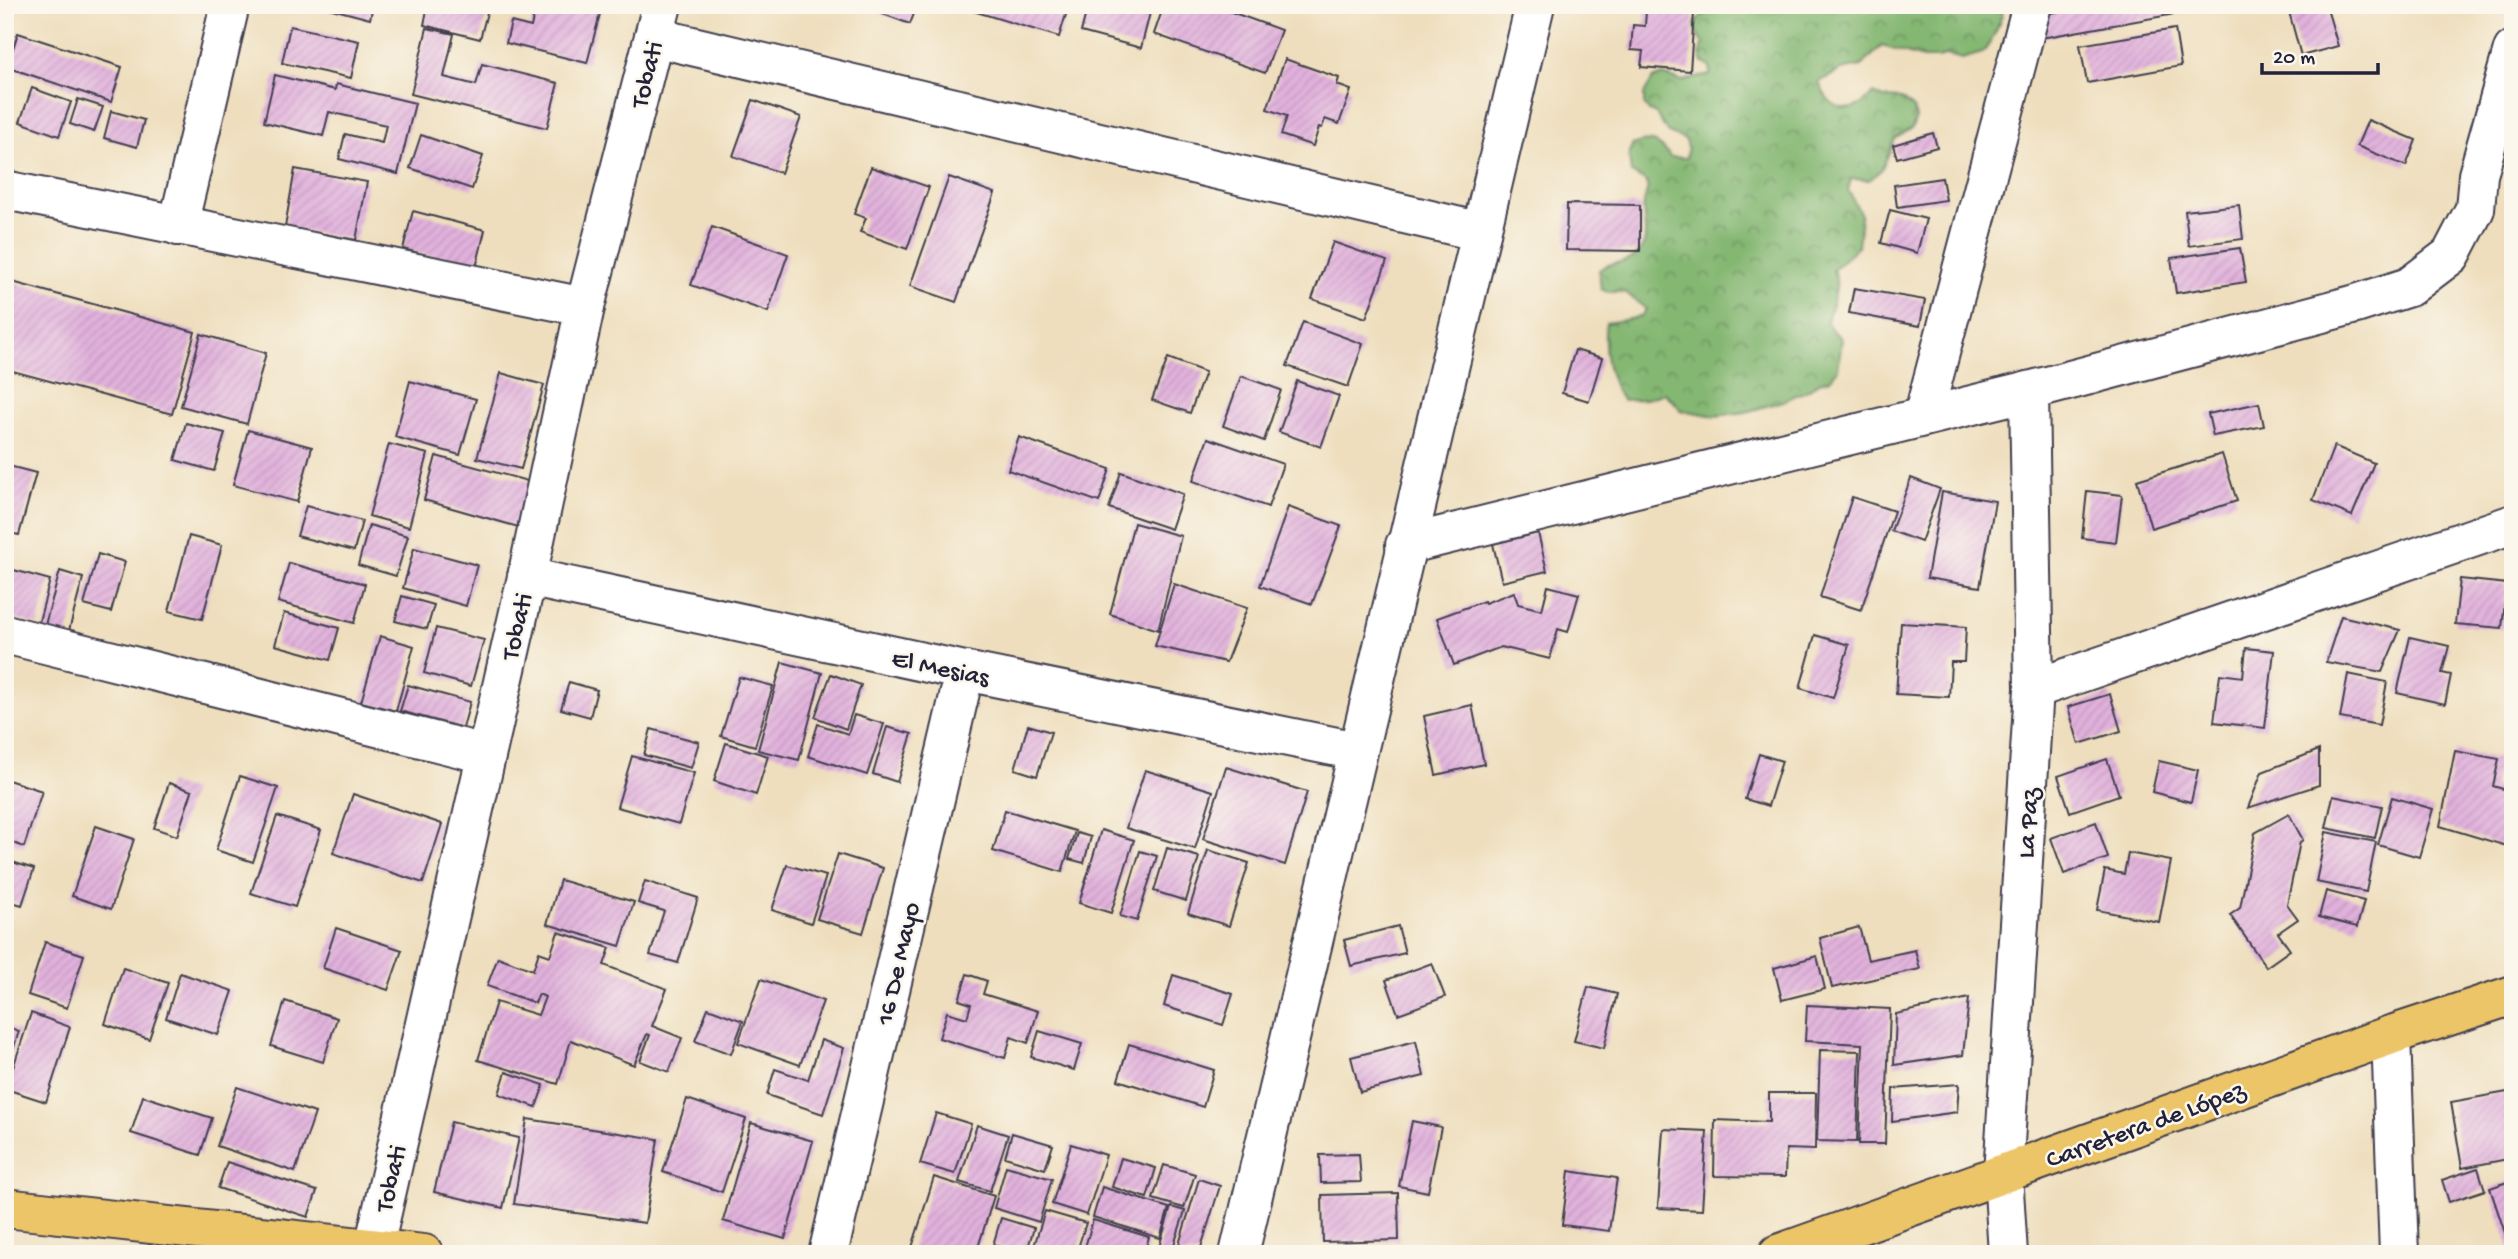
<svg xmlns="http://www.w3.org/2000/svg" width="2518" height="1259" font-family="'Gochi Hand',sans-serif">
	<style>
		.forest { fill: url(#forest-crowns); stroke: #536c56; stroke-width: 2 }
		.building { fill: url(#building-hatch) }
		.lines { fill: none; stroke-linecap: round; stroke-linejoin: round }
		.minor-casing { stroke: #413e4e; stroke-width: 42 }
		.major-casing { stroke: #413e4e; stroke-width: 42 }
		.minor { stroke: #fff; stroke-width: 38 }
		.major { stroke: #edc569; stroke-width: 38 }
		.labels { text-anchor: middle; stroke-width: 5; stroke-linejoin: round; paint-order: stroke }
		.street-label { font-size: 26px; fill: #22223b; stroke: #fbf7ec }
	</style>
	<defs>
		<pattern id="forest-crowns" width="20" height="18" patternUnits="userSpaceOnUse" patternTransform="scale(1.75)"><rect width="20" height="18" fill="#84b772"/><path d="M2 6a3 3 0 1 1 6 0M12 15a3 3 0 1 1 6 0" fill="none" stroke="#6c945f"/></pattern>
		<pattern id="building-hatch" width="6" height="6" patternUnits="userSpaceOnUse" patternTransform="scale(1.75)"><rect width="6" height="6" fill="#e1b1dc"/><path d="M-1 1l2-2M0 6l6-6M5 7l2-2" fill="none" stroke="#c198be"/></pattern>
	</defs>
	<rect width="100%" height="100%" fill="#fbf7ec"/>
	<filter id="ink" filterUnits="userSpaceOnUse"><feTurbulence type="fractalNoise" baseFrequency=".0143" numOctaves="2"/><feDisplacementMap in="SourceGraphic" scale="14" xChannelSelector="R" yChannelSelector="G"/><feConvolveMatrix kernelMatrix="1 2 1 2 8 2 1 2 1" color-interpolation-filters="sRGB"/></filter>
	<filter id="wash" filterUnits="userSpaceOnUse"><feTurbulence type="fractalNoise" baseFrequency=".00686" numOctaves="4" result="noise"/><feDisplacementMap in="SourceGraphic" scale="28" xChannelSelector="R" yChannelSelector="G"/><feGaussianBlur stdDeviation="1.57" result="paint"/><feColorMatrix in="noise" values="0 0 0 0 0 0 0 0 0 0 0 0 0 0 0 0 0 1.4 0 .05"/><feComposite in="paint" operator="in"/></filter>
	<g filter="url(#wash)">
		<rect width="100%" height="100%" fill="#eedebd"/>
		<!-- forest -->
		<path class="forest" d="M1707,5H2004C2001,24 1994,38 1983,53L1962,59L1948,55L1938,58H1923L1882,46L1861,66L1841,70L1819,82C1829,111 1853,118 1873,93L1884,98L1902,99L1913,108L1916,118L1912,128L1895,139L1882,169L1869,180L1851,179L1848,190L1861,215L1858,246L1833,270C1842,287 1830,305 1827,322L1831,329L1842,339L1838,369L1830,379L1819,382L1808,390L1783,401L1746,412L1715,416L1681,410L1665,393L1646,399L1622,400C1608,378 1602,349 1606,323L1641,317L1646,309L1625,292H1608L1601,289L1599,270C1612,260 1625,265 1635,256C1653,242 1641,221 1644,203C1645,195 1649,191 1647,182L1631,173L1629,156L1632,145C1648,138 1661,142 1670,157L1686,158L1688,148L1686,140L1668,133L1656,114L1649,111L1644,104V94L1653,79L1663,75L1682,81L1710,75V67L1702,61L1700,52L1704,43L1697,36L1695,24L1700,17L1708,13Z"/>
		<g id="blocks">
			<!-- building -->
			<g class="building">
				<polygon points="317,5 373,5 370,19"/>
				<polygon points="428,5 489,5 480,39 424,25"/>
				<polygon points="536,5 580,5 601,10 587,63 506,43 511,22 531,27"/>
				<polygon points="882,5 936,5 933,11 917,6 910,24 880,13"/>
				<polygon points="971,5 1069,5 1059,37 970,10"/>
				<polygon points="1088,5 1152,5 1141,48 1081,32"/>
				<polygon points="1164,5 1212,5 1281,30 1265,73 1154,34"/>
				<polygon points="2060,5 2214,5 2214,7 2041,38 2037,16 2061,11"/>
				<polygon points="2298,5 2326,5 2338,46 2301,56 2288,8"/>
				<polygon points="1646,10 1694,13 1690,71 1641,67 1643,51 1631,50 1633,25 1645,26"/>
				<polygon points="290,26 359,41 351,78 282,63"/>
				<polygon points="427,28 454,34 444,77 476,85 482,64 558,83 547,128 411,94"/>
				<polygon points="2175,29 2181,66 2087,83 2080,45"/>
				<polygon points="18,33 122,67 111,102 7,67"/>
				<polygon points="1285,59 1339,78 1337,85 1351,90 1339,124 1325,119 1322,128 1319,127 1313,146 1281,135 1287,116 1267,109"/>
				<polygon points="275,75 335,90 336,84 415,103 398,174 339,159 345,134 382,143 386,125 329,112 323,136 264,122"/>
				<polygon points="32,88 71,102 59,136 20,122"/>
				<polygon points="78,99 103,107 94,132 70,124"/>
				<polygon points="753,100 801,117 781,173 733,156"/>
				<polygon points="111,111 144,120 137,147 104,138"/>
				<polygon points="2368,120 2416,140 2406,166 2357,146"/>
				<polygon points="1933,133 1937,147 1897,158 1893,145"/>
				<polygon points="421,135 483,156 472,189 410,168"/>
				<polygon points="871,167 929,187 907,249 860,232 866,218 854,214"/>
				<polygon points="295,169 367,182 356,240 285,227"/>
				<polygon points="949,177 995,193 956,302 910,286"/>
				<polygon points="1942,178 1946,200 1897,207 1894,185"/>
				<polygon points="1567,204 1640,205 1640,251 1566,250"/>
				<polygon points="2239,205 2243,239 2189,246 2185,211"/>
				<polygon points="1890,210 1926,219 1917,253 1881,243"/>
				<polygon points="413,211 485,230 476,268 403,249"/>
				<polygon points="712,227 788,254 768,312 691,285"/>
				<polygon points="1333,242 1387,261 1366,318 1312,299"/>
				<polygon points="2240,248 2246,282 2176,293 2171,258"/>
				<polygon points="5,280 195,332 172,414 5,369"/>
				<polygon points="1854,288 1925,300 1920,326 1849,313"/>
				<polygon points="1303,322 1363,344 1348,387 1287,366"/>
				<polygon points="201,334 266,353 247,424 181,406"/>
				<polygon points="1575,350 1602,358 1589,401 1562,393"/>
				<polygon points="1168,358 1205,372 1190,413 1152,400"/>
				<polygon points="501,373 544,385 521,469 477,458"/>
				<polygon points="1241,376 1281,390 1264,441 1223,426"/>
				<polygon points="410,381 476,399 460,455 395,437"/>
				<polygon points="1297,381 1339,396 1321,447 1279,432"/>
				<polygon points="2259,403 2264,426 2213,436 2208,414"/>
				<polygon points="186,423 225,433 214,471 175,460"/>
				<polygon points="248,430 312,447 297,502 233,485"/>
				<polygon points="1019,437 1110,469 1099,502 1008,470"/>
				<polygon points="1208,438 1283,464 1268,507 1193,481"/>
				<polygon points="389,444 428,454 409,527 369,516"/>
				<polygon points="2334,446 2374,463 2352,516 2313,500"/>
				<polygon points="2222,454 2237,501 2151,528 2137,480"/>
				<polygon points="436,456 542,485 529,530 424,500"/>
				<polygon points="5,465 36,473 19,535 5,532"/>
				<polygon points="1121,472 1183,494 1171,529 1109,508"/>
				<polygon points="1911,478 1940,489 1921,542 1891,531"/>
				<polygon points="2087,491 2122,495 2116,542 2082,538"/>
				<polygon points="1942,492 1995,501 1980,587 1927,578"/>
				<polygon points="1852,497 1894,511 1861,610 1820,597"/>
				<polygon points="306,506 362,521 354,551 297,536"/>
				<polygon points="1288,507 1341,526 1312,604 1260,586"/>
				<polygon points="1134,523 1181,536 1158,630 1110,614"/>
				<polygon points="369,525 408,536 396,576 358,565"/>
				<polygon points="1538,533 1547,571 1502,582 1493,544"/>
				<polygon points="189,536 222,545 202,619 169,611"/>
				<polygon points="414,548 477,565 466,606 403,588"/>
				<polygon points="98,554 125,562 111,612 84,605"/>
				<polygon points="289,563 365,584 354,623 278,602"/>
				<polygon points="10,569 50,580 38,625 5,616 5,587"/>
				<polygon points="60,571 83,578 67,638 43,632"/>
				<polygon points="2460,579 2507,584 2502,628 2455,624"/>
				<polygon points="1174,584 1247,608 1226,662 1155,646"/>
				<polygon points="1548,586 1579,594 1568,632 1558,629 1550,659 1501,647 1454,665 1437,618 1484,601 1485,603 1514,592 1518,604 1542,610"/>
				<polygon points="402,596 434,605 427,629 395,621"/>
				<polygon points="284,613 339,628 330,660 275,645"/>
				<polygon points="2341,616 2400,630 2382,672 2326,662"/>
				<polygon points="1901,623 1966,627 1964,662 1951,662 1949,697 1896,694"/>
				<polygon points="436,628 484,640 471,686 424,673"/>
				<polygon points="1815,635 1849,645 1833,698 1800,688"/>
				<polygon points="380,636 414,646 396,711 361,702"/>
				<polygon points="2410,637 2449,646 2442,673 2451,675 2445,704 2397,693"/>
				<polygon points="2246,648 2274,651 2265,728 2214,722 2220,674 2243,677"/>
				<polygon points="782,662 822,673 799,760 758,750"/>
				<polygon points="831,674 861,685 846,729 815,717"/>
				<polygon points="2348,674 2387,682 2379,725 2340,718"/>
				<polygon points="739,677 773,686 755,746 721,736"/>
				<polygon points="569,682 597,690 590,717 561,709"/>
				<polygon points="408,685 470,702 463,728 400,711"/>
				<polygon points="2110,694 2121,731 2079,744 2068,707"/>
				<polygon points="1472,705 1484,764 1436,775 1424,716"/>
				<polygon points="854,715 884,724 867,775 808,756 818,724 848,734"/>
				<polygon points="1028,725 1051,732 1037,776 1015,769"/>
				<polygon points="887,727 912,734 897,782 873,774"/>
				<polygon points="651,729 699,742 691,768 644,755"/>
				<polygon points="726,743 768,756 756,795 714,781"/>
				<polygon points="2319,750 2319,785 2248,808 2262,772"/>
				<polygon points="2455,751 2499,759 2493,786 2513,792 2513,848 2440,826"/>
				<polygon points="1759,754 1782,761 1768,806 1745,799"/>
				<polygon points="632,756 694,773 679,824 617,807"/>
				<polygon points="2107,759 2119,795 2070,812 2058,776"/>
				<polygon points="2159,761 2198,770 2191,802 2152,792"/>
				<polygon points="1226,767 1307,792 1285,865 1203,839"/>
				<polygon points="1145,770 1213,791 1195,849 1126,828"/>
				<polygon points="240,776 278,788 253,862 216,850"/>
				<polygon points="5,779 42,791 24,847 5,840"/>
				<polygon points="169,783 192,791 177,836 154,828"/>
				<polygon points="353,794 442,824 423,883 333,853"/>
				<polygon points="2333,796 2382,806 2375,838 2326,828"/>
				<polygon points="2392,797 2433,809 2419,857 2378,845"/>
				<polygon points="1005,810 1075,831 1062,872 993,851"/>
				<polygon points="2289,814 2303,840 2300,842 2287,904 2298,919 2278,933 2290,950 2266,967 2230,915 2240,908 2255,833"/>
				<polygon points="277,816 321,830 295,907 251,893"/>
				<polygon points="2096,822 2108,858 2064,874 2051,838"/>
				<polygon points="96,826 134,839 111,909 72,896"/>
				<polygon points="1101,830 1134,840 1111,913 1079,903"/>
				<polygon points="2326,832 2376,842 2366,892 2316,882"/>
				<polygon points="1077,833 1091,837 1084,863 1069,859"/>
				<polygon points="1167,848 1199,857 1186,901 1154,891"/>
				<polygon points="1208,850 1249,863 1229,926 1188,913"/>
				<polygon points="1140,851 1157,856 1137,921 1120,916"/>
				<polygon points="2128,853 2171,861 2159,922 2097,910 2105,870 2124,874"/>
				<polygon points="838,854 883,868 863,933 817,919"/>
				<polygon points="6,860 34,869 22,905 5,900"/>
				<polygon points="787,865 826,876 811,923 772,910"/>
				<polygon points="560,880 634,902 620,946 547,924"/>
				<polygon points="645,881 698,898 678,963 650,955 664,911 638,903"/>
				<polygon points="2326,891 2364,901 2357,927 2319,917"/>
				<polygon points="1398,926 1405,953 1351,966 1344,940"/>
				<polygon points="1859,927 1868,960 1915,950 1920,969 1832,988 1820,938"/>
				<polygon points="336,928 402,950 388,990 323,968"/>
				<polygon points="558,932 610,948 604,965 667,989 652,1026 682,1038 669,1072 640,1061 650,1035 647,1034 634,1065 571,1040 558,1084 478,1060 496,1002 538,1015 545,997 539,994 535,1003 487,986 498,957 533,970 539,952 550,956"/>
				<polygon points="45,942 84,955 67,1008 28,995"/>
				<polygon points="1817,956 1825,989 1782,1000 1774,968"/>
				<polygon points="1432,963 1445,997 1398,1014 1386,980"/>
				<polygon points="123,968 168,983 149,1039 105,1024"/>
				<polygon points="180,973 233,991 218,1035 166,1018"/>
				<polygon points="967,974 987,981 983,994 1038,1011 1028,1043 1011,1037 1005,1058 939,1038 947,1012 967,1018 971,1004 959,1000"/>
				<polygon points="1173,975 1233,994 1223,1025 1164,1006"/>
				<polygon points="761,979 823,1001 800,1065 738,1043"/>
				<polygon points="1588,987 1617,994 1604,1048 1574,1041"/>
				<polygon points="1969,998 1963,1055 1894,1065 1896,1014"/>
				<polygon points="285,1001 337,1018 323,1062 271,1046"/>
				<polygon points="1807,1005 1890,1009 1885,1144 1859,1144 1863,1044 1805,1041"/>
				<polygon points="708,1008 743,1021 731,1054 695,1041"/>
				<polygon points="31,1013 70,1027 46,1102 6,1089"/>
				<polygon points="5,1026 19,1031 6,1071 5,1071"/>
				<polygon points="1039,1031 1082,1044 1074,1070 1031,1057"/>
				<polygon points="821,1040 844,1048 823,1114 767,1095 775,1069 808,1080"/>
				<polygon points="1416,1041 1424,1076 1360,1092 1351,1057"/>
				<polygon points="1129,1044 1214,1070 1203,1107 1118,1080"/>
				<polygon points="1820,1050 1860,1051 1857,1142 1817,1141"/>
				<polygon points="506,1072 544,1085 536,1107 499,1094"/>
				<polygon points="1959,1084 1957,1112 1892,1121 1893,1089"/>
				<polygon points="237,1087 315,1113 295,1172 217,1146"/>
				<polygon points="2513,1091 2513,1158 2462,1168 2451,1102"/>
				<polygon points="1769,1093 1816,1093 1815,1150 1786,1149 1785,1177 1714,1176 1715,1120 1769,1122"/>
				<polygon points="143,1096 212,1118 200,1155 131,1133"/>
				<polygon points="687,1099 746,1119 722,1192 663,1172"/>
				<polygon points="936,1113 971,1124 955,1174 920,1164"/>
				<polygon points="527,1119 658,1139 645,1223 514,1204"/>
				<polygon points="1412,1121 1441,1127 1428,1192 1399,1186"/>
				<polygon points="451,1122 519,1138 503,1208 434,1192"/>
				<polygon points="751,1123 813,1141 785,1239 723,1221"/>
				<polygon points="977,1125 1008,1135 990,1191 959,1182"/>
				<polygon points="1663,1129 1707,1131 1702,1210 1658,1208"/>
				<polygon points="1012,1133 1053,1145 1045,1169 1005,1157"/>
				<polygon points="1071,1144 1106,1155 1087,1215 1052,1204"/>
				<polygon points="1359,1154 1361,1182 1321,1183 1320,1155"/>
				<polygon points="1121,1158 1156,1168 1147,1198 1112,1187"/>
				<polygon points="227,1162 317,1191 308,1217 218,1188"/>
				<polygon points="1164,1165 1195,1174 1184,1208 1153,1199"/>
				<polygon points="1006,1166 1052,1179 1039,1222 994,1208"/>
				<polygon points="2478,1168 2485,1190 2449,1202 2442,1180"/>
				<polygon points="1569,1171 1617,1178 1609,1231 1562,1225"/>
				<polygon points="934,1177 994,1196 976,1254 910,1254"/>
				<polygon points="1199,1179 1220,1186 1199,1254 1176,1254"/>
				<polygon points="2513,1180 2513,1254 2512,1254 2490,1188"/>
				<polygon points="1102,1187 1169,1208 1160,1238 1093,1217"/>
				<polygon points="1398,1193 1399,1240 1323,1242 1322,1195"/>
				<polygon points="1171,1207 1185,1211 1171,1254 1157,1254"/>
				<polygon points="1045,1211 1086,1223 1076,1254 1060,1254 1034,1246"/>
				<polygon points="1001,1218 1034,1228 1026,1254 993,1245"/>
				<polygon points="1093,1220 1149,1237 1144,1254 1083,1254"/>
			</g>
		</g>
	</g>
	<g filter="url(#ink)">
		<use href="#blocks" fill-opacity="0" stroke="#413e4e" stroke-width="2"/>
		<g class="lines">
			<!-- minor casing -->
			<g class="minor-casing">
				<g id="minor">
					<polyline points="654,37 1481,232"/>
					<polyline points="5,190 585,307"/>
					<polyline points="178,226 230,5"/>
					<polyline points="1923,417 2032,5"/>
					<polyline points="1405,545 2029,391 2356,304 2409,287 2451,255 2475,209 2478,175 2513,50"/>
					<polyline points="527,577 965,671 1357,751"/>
					<polyline points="5,634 485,754"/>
					<polyline points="2034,689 2513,524"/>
					<polyline points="2391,1035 2399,1254"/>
					<polyline points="374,1247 527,577 585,307 662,5"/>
					<polyline points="828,1254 965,671"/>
					<polyline points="1239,1254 1535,5"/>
					<polyline points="2008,1254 2003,1174 2034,689 2029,391"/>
				</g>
			</g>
			<!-- major casing -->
			<g class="major-casing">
				<g id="major">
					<polyline points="5,1208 424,1254"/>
					<polyline points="1778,1254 2391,1035 2513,995"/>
				</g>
			</g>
			<!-- minor -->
			<use href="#minor" class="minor"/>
			<!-- major -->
			<use href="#major" class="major"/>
		</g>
	</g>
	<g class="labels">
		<!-- street labels -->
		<g class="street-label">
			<text transform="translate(645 74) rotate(-76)" y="9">Tobati</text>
			<text transform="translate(515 626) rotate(-77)" y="9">Tobati</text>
			<text transform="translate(941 666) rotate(12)" y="9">El Mesias</text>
			<text transform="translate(2026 823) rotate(-86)" y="9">La Paz</text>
			<text transform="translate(896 963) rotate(-77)" y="9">16 De Mayo</text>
			<text transform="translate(2145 1123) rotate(-20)" y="9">Carretera de López</text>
			<text transform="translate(389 1178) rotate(-77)" y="9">Tobati</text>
		</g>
	</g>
	<!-- margin -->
	<rect width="2518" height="1259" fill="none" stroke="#fbf7ec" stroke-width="28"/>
	<!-- scale -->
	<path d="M2262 63v10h116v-10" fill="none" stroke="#22223b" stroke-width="3.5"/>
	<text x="2273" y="63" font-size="21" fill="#22223b" stroke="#fbf7ec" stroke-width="5" paint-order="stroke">20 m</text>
</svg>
